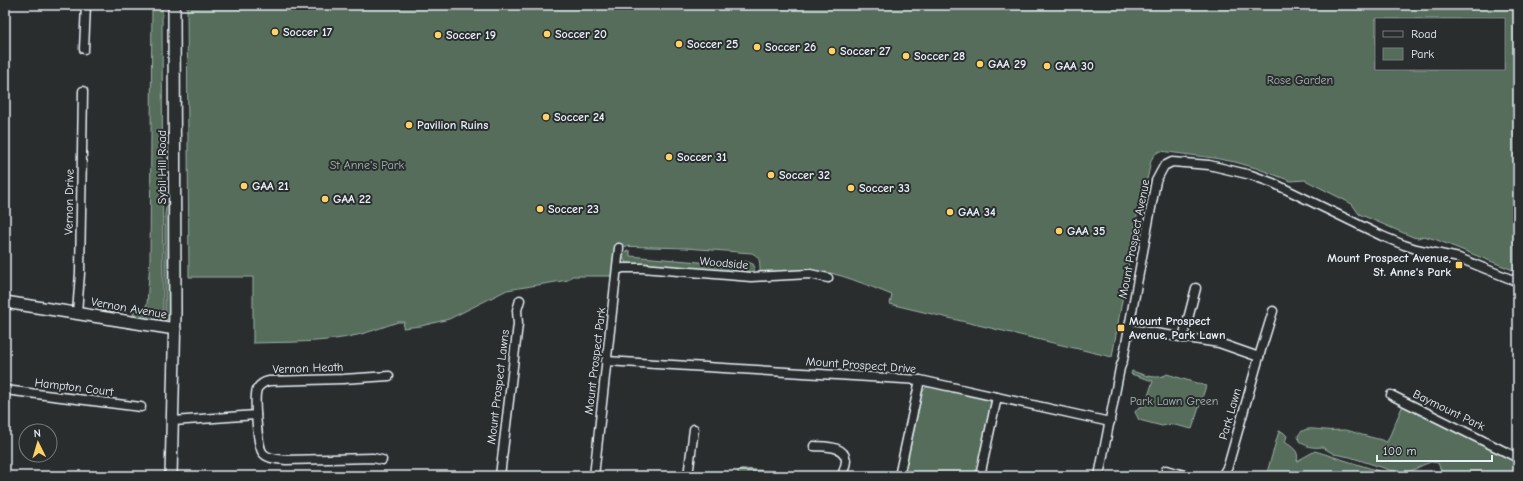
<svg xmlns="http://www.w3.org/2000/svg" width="1523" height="481" font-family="'Comic Neue',sans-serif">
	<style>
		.green { fill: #546d5a; stroke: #9eafa9; fill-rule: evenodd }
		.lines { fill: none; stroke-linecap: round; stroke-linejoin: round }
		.street-casing { stroke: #e8f1f8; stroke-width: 11 }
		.secondary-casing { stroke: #e8f1f8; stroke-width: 14 }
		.street { stroke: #2a2d2e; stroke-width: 8 }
		.secondary { stroke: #2a2d2e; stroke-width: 11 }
		.poi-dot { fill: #ffd166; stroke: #2a2d2e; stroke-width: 1.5 }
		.labels { text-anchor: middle; stroke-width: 4; stroke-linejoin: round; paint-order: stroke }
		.poi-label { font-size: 12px; font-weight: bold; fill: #e8f1f8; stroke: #2a2d2e; text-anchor: start }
		.park-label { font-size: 12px; fill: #a5b6b1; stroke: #2a2d2e }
		.street-label { font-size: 12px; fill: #e8f1f8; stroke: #2a2d2e }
	</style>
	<rect width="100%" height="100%" fill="#2a2d2e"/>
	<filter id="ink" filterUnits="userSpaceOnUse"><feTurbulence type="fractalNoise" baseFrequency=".025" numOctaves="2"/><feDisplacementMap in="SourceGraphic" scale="8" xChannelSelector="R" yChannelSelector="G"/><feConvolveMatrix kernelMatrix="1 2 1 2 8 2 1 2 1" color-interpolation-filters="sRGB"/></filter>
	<g filter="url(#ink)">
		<!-- green -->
		<g class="green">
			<polygon points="152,5 162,5 163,321 133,316 133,312 142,312 144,310 147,304 150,260"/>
			<path d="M187,5H1518V272L1437,240L1424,236L1418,238L1413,237L1359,214L1352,204L1305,180L1291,181L1256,168L1235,162L1214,158L1160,151C1148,156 1151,168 1147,179C1146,182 1144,185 1142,188L1112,357L890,304L892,295C866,285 839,272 811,270C795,269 778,275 761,274C758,264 763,259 752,253L686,248L617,246L613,259V273L611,276H572L568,280L507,290L449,319L421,326L403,328L404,322H398C385,326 371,332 357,335C324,343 287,342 253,343V277H189ZM1376,19H1504V69H1376Z"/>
			<polygon points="168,205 170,214 168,261 170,315 167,320 165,320 165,214 166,208"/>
			<polygon points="627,251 630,251 630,256 745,266 745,261 753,264 755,268 752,272 748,273 626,263 623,258 623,255"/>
			<path d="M1132,371C1142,374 1157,381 1167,374L1206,386L1192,429L1171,424L1162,426L1139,420L1135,412L1138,408L1145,405L1153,381L1131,374Z"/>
			<polygon points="926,387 933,387 989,399 992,404 991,408 976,476 904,476 922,393"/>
			<path d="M1403,405L1518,461V476H1446L1442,473L1438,463L1431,462L1423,465L1409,472L1402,474L1350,457L1334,454L1322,447C1313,448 1306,447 1299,441L1298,436C1304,425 1316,430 1326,430C1331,431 1336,430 1342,430C1351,430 1357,434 1366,436C1373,438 1380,439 1387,442Z"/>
			<path d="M1279,431L1283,432L1287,436L1285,442C1292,447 1300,451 1297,461L1315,451L1395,476H1266Z"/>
			<polygon points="743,469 782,472 780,476 738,476 738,471"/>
		</g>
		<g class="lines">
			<!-- street casing -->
			<g class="street-casing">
				<g id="street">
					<polyline points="84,49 86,5"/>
					<polyline points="617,270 623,268 642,268 751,277 810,274 828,278"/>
					<polyline points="77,313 80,273 83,91"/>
					<polyline points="1129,329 1219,343 1259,357"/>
					<polyline points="1183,338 1196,288"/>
					<polyline points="606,361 920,380 1110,422"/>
					<polyline points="5,390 141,407"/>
					<polyline points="1391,395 1518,458"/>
					<polyline points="173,421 256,415"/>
					<path d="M814,446C825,447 844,445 846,460C846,465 843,472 842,476"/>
					<path d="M382,460L373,458L286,460C279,459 267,459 263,453C257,447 254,397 257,389C260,384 264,382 269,381L343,379L389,376"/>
					<polyline points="1166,470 1188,476"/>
					<polyline points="500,476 518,324 517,310 520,300"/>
					<polyline points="594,476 619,248"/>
					<polyline points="688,476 694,429"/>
					<polyline points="899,476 920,380"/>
					<polyline points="980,476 997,397"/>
					<polyline points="1099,476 1120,368 1123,360 1156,181 1164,166 1172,162 1209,165 1251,175 1273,183 1382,236 1404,245 1416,249 1459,258 1518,282"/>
					<polyline points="1222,476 1228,466 1261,350 1273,311"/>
				</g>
			</g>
			<!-- secondary casing -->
			<g class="secondary-casing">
				<g id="secondary">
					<polyline points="5,302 175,329"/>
					<polyline points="171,476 175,312 174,5"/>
				</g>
			</g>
			<!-- street -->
			<use href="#street" class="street"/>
			<!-- secondary -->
			<use href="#secondary" class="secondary"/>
		</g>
	</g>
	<!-- markers -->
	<g class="poi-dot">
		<circle cx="275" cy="32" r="4"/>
		<circle cx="547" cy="34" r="4"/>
		<circle cx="438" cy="35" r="4"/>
		<circle cx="679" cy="44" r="4"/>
		<circle cx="757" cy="47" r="4"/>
		<circle cx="832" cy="51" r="4"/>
		<circle cx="906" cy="56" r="4"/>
		<circle cx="980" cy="64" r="4"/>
		<circle cx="1047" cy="66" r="4"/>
		<circle cx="546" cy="117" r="4"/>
		<circle cx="409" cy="125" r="4"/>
		<circle cx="669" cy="157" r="4"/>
		<circle cx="771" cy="175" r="4"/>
		<circle cx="244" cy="186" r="4"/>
		<circle cx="851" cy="188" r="4"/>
		<circle cx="325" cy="199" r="4"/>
		<circle cx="540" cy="209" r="4"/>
		<circle cx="950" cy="212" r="4"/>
		<circle cx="1059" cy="231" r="4"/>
		<rect x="1455" y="261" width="8" height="8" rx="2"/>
		<rect x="1117" y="324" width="8" height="8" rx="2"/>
	</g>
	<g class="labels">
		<!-- poi labels -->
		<g class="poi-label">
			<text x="283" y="36">Soccer 17</text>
			<text x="555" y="38">Soccer 20</text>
			<text x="446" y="39">Soccer 19</text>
			<text x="687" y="48">Soccer 25</text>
			<text x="765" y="51">Soccer 26</text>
			<text x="840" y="55">Soccer 27</text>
			<text x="914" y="60">Soccer 28</text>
			<text x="988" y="68">GAA 29</text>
			<text x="1055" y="70">GAA 30</text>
			<text x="554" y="121">Soccer 24</text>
			<text x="417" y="129">Pavilion Ruins</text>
			<text x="677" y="161">Soccer 31</text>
			<text x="779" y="179">Soccer 32</text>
			<text x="252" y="190">GAA 21</text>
			<text x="859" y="192">Soccer 33</text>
			<text x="333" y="203">GAA 22</text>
			<text x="548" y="213">Soccer 23</text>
			<text x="958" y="216">GAA 34</text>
			<text x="1067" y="235">GAA 35</text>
			<text x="1451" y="262" text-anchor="end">Mount Prospect Avenue,<tspan x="1451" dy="14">St. Anne's Park</tspan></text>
			<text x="1129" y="325">Mount Prospect<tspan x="1129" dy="14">Avenue, Park Lawn</tspan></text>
		</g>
		<!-- park labels -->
		<g class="park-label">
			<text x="1300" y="84">Rose Garden</text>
			<text x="367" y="169">St Anne's Park</text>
			<text x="1174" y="405">Park Lawn Green</text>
		</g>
		<!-- street labels -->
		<g class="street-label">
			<text transform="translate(162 167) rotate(-90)" y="4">Sybil Hill Road</text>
			<text transform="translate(69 202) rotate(-89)" y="4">Vernon Drive</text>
			<text transform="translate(1134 239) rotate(-79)" y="4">Mount Prospect Avenue</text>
			<text transform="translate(724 263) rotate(5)" y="4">Woodside</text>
			<text transform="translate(129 308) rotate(10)" y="4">Vernon Avenue</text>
			<text transform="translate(595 361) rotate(-83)" y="4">Mount Prospect Park</text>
			<text transform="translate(861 365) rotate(4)" y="4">Mount Prospect Drive</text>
			<text transform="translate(308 368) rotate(-2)" y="4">Vernon Heath</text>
			<text transform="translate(74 387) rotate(7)" y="4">Hampton Court</text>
			<text transform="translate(498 387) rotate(-83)" y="4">Mount Prospect Lawns</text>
			<text transform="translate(1449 410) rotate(26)" y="4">Baymount Park</text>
			<text transform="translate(1230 414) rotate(-74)" y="4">Park Lawn</text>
		</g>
	</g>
	<!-- margin -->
	<rect width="1523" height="481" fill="none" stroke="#2a2d2e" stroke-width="20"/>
	<rect x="10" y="10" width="1503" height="461" fill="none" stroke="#e8f1f8" stroke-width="1.5" filter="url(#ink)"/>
	<!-- legend -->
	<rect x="1375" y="18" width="130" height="52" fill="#2a2d2e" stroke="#767b7f"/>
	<rect x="1383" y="31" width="20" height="6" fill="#2a2d2e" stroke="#767b7f"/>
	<text x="1411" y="38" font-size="12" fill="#e8f1f8">Road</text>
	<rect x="1383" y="48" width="20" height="12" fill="#546d5a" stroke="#767b7f"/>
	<text x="1411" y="58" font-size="12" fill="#e8f1f8">Park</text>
	<!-- north arrow -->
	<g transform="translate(38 443) rotate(355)"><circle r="19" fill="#2a2d2e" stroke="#767b7f"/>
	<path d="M0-3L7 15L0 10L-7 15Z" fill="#ffd166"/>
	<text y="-6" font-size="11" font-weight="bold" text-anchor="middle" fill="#e8f1f8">N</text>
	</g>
	<!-- scale -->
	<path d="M1377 455v6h115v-6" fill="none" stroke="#e8f1f8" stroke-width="2"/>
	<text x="1383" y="455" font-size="12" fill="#e8f1f8" stroke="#2a2d2e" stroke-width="3" paint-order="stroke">100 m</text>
</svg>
